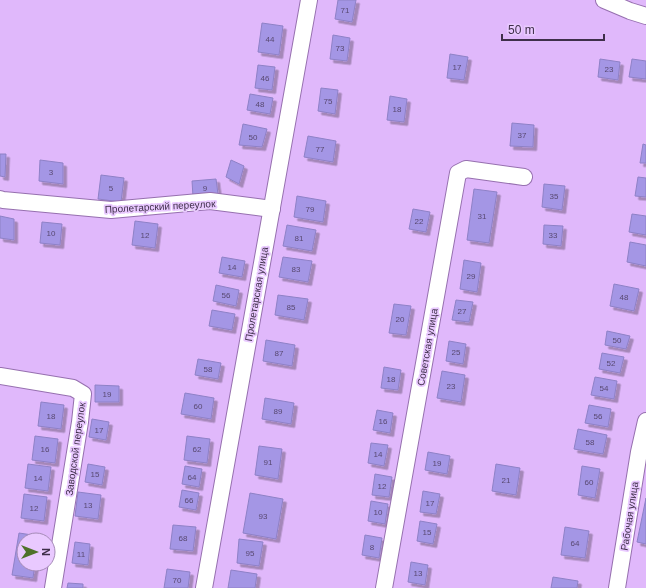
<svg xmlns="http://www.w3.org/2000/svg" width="646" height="588" font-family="Arial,sans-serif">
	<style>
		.building { fill: #a496e5; stroke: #8e81c6; filter: url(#shadow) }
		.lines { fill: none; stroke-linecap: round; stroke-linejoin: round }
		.street-casing { stroke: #9670af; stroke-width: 18 }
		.street { stroke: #fff; stroke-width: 16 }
		.labels { text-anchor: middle; stroke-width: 3.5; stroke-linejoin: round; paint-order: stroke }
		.number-label { font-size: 8px; fill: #584971 }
		.street-label { font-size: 10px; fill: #3f2f4a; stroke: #e9c9ff }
	</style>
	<defs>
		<filter id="shadow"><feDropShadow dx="3.5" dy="3.5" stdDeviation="0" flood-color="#0004"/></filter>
	</defs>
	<rect width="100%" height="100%" fill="#e0b8fb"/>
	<!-- building -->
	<g class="building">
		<polygon points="338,0 356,0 352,22 335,19"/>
		<polygon points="262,23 283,26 279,55 258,52"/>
		<polygon points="333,35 350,38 347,61 330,59"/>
		<polygon points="450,54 468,57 464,80 447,78"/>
		<polygon points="600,59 620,62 618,80 598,77"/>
		<polygon points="632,59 646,61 646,79 629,77"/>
		<polygon points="258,65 275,67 272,90 255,88"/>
		<polygon points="321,88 338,90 335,114 318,111"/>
		<polygon points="250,94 273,98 270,114 247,110"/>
		<polygon points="390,96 407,99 404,122 387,120"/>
		<polygon points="512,123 534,125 533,147 510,146"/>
		<polygon points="243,124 267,129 262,147 239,145"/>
		<polygon points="308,136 336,141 333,162 304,157"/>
		<polygon points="643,144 646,145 646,163 640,163"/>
		<polygon points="0,154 6,154 5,177 0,176"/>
		<polygon points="40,160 63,163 63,184 39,181"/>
		<polygon points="231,160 244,166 239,184 226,177"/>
		<polygon points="101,175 124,178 121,202 98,199"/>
		<polygon points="638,177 646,178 646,197 635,196"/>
		<polygon points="216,179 218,194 193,197 192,181"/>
		<polygon points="544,184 565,186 562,210 542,207"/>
		<polygon points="474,189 497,192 489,243 467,240"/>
		<polygon points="297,196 326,201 323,222 294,217"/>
		<polygon points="413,209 430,212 426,232 409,229"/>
		<polygon points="632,214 646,216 646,235 629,232"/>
		<polygon points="0,216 14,219 14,240 0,238"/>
		<polygon points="135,221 158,224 155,248 132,245"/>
		<polygon points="42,222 62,224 60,245 40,243"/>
		<polygon points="287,225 316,230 312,251 283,246"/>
		<polygon points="544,225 563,226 561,246 543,244"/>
		<polygon points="630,242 646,245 646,266 627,262"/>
		<polygon points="222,257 245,261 242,277 219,273"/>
		<polygon points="283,257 312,261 308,282 279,277"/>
		<polygon points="464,260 481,263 477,292 460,289"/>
		<polygon points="614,284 639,289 634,311 610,306"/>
		<polygon points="216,285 239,290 236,306 213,301"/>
		<polygon points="278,295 308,299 304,320 275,315"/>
		<polygon points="456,300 473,302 469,322 452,320"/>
		<polygon points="394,304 411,306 406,335 389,333"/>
		<polygon points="212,310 235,314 232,330 209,326"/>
		<polygon points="607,331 630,336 626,349 605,345"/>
		<polygon points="266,340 295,345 292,366 263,361"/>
		<polygon points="449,341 466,344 463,364 446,361"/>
		<polygon points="602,353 624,357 620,373 599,369"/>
		<polygon points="198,359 221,363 218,379 195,375"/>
		<polygon points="384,367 401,370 398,390 381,388"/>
		<polygon points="442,371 465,375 461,402 437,398"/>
		<polygon points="595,377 617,381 614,399 591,395"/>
		<polygon points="95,385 119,386 119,402 95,402"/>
		<polygon points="185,393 214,398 211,419 181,414"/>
		<polygon points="265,398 294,403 291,424 262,419"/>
		<polygon points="41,402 64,405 61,429 38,426"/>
		<polygon points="589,405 611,409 608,427 585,423"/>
		<polygon points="377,410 393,413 390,433 373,430"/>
		<polygon points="92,419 109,422 106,440 89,437"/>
		<polygon points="578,429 607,435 603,454 574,449"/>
		<polygon points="35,436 58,439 55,463 32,460"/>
		<polygon points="187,436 210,439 207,463 184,460"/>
		<polygon points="371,443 388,445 384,466 368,463"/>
		<polygon points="259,446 282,449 278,479 255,475"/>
		<polygon points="428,452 450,456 447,474 425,470"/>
		<polygon points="28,464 51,467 48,491 25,488"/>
		<polygon points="88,464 105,467 102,485 85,482"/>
		<polygon points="496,464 520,468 516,495 492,491"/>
		<polygon points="185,466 202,469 199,487 182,484"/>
		<polygon points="582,466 600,469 595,498 578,495"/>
		<polygon points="375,474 392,477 389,497 372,495"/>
		<polygon points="182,490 199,493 196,510 179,507"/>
		<polygon points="423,491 440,494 436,514 420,512"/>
		<polygon points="78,492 101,495 98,519 75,516"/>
		<polygon points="250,493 283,499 276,539 243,533"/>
		<polygon points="24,494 47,497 44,521 21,518"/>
		<polygon points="646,498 646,544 637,542"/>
		<polygon points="371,501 388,504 385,524 368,521"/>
		<polygon points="420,521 437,524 433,544 417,541"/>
		<polygon points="173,525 196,527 193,551 170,549"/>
		<polygon points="565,527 589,531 585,558 561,555"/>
		<polygon points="19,533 39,536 38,540 24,540 24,564 35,564 33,578 12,575"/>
		<polygon points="365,535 382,538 379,558 362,555"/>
		<polygon points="239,539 263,542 259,566 237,563"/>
		<polygon points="75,542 90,544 88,565 72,563"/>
		<polygon points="411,562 428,565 425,585 408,582"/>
		<polygon points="167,569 190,572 188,588 164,588"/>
		<polygon points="231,570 257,574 255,588 228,588"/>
		<polygon points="553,577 578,581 577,588 551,588"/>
		<polygon points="68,583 83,584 83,588 67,588"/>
	</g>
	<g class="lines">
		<!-- street casing -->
		<g class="street-casing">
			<g id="street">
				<polyline points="604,0 630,11 646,16"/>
				<polyline points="0,199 3,200 111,210 210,201 272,209"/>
				<polyline points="0,376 73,388 83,394 80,422 53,588"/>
				<polyline points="204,588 309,0"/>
				<polyline points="384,588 458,173 466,169 524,177"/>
				<polyline points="617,588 639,452 646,421"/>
			</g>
		</g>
		<!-- street -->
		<use href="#street" class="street"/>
	</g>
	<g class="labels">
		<!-- number labels -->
		<g class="number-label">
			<text x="345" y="13">71</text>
			<text x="270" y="42">44</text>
			<text x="340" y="51">73</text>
			<text x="457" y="70">17</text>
			<text x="609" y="72">23</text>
			<text x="265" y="81">46</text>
			<text x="328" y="104">75</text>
			<text x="260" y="107">48</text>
			<text x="397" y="112">18</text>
			<text x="522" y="138">37</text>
			<text x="253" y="140">50</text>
			<text x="320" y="152">77</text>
			<text x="51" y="175">3</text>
			<text x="111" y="191">5</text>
			<text x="205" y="191">9</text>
			<text x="554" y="199">35</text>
			<text x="310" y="212">79</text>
			<text x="482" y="219">31</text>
			<text x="419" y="224">22</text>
			<text x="51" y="236">10</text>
			<text x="145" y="238">12</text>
			<text x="553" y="238">33</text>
			<text x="299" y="241">81</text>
			<text x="232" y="270">14</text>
			<text x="296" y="272">83</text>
			<text x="471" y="279">29</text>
			<text x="226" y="298">56</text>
			<text x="624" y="300">48</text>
			<text x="291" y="310">85</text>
			<text x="462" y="314">27</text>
			<text x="400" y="322">20</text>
			<text x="617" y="343">50</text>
			<text x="456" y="355">25</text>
			<text x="279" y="356">87</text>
			<text x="611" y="366">52</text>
			<text x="208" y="372">58</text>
			<text x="391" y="382">18</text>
			<text x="451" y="389">23</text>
			<text x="604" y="391">54</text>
			<text x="107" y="397">19</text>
			<text x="198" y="409">60</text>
			<text x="278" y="414">89</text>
			<text x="51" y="419">18</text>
			<text x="598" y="419">56</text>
			<text x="383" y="424">16</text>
			<text x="99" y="433">17</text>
			<text x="590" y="445">58</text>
			<text x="45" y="452">16</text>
			<text x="197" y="452">62</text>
			<text x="378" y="457">14</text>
			<text x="268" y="465">91</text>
			<text x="437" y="466">19</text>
			<text x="95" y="477">15</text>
			<text x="192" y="480">64</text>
			<text x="38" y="481">14</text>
			<text x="506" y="483">21</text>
			<text x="589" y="485">60</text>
			<text x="382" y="489">12</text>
			<text x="189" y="503">66</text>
			<text x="430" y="506">17</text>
			<text x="88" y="508">13</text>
			<text x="34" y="511">12</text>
			<text x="378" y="515">10</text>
			<text x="263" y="519">93</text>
			<text x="427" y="535">15</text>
			<text x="183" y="541">68</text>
			<text x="575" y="546">64</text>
			<text x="372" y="550">8</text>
			<text x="250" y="556">95</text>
			<text x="81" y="557">11</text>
			<text x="418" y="576">13</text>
			<text x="177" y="583">70</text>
		</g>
		<!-- street labels -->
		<g class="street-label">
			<text transform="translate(160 206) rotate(-3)" y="4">Пролетарский переулок</text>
			<text transform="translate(256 294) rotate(-80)" y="4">Пролетарская улица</text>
			<text transform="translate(427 347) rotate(-80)" y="4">Советская улица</text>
			<text transform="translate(75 449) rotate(-82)" y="4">Заводской переулок</text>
			<text transform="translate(629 516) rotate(-81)" y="4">Рабочая улица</text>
		</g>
	</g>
	<!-- north arrow -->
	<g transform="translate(36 552) rotate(90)"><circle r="19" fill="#e9c9ff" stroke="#a58bb7"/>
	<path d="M0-3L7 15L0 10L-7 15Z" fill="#4e712a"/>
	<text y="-6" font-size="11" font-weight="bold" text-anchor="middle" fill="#3f2f4a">N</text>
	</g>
	<!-- scale -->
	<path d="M502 34v6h102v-6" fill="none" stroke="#3f2f4a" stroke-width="2"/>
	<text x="508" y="34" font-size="12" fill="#3f2f4a" stroke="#e9c9ff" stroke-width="3" paint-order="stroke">50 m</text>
</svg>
